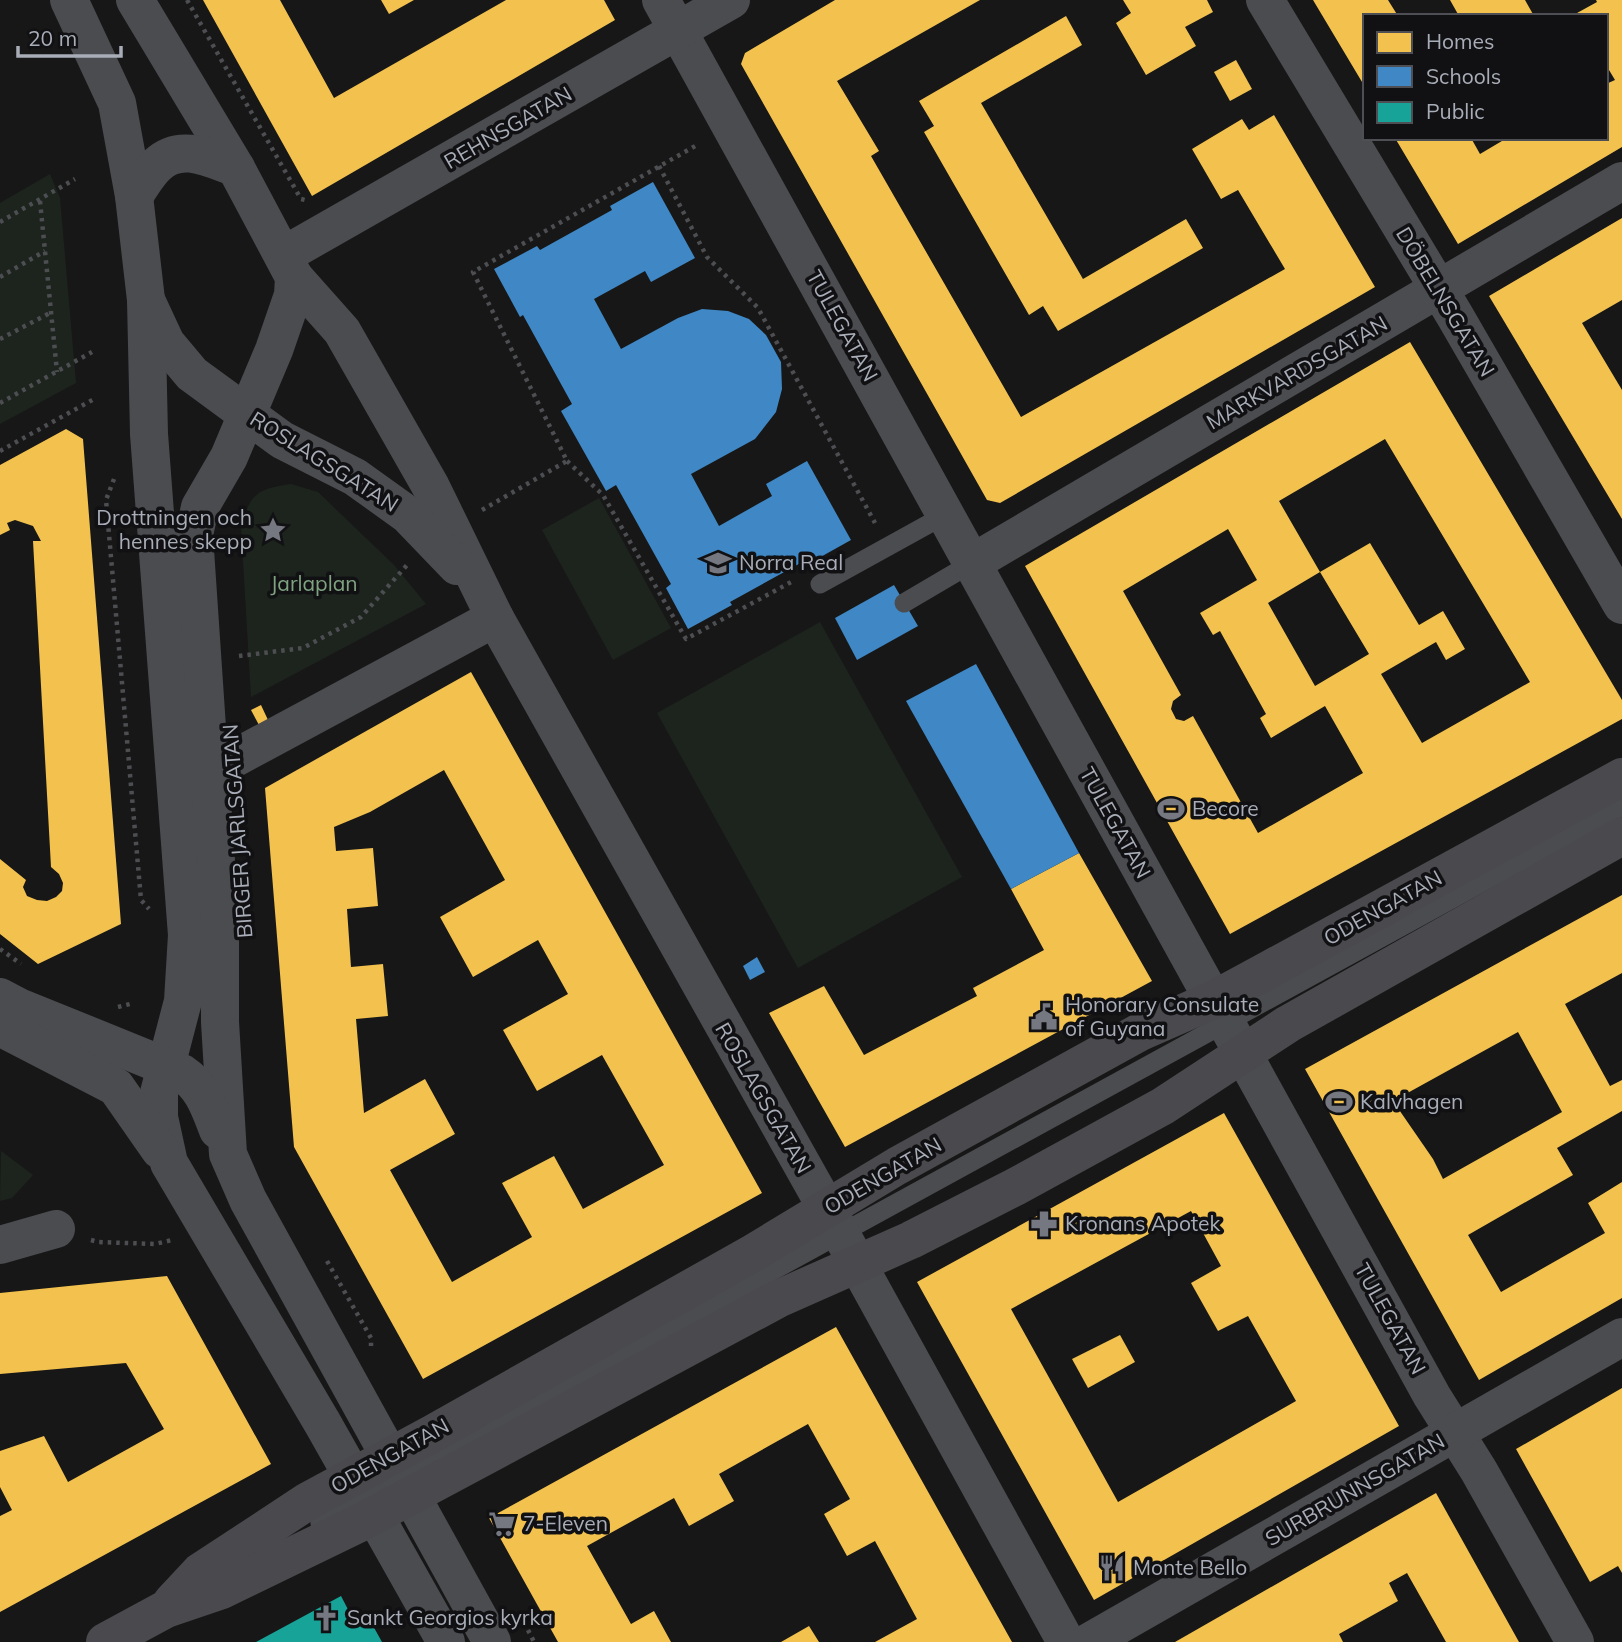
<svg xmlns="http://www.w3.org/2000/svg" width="1622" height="1642" font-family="Mulish,sans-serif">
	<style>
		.green { fill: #1d241e }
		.homes { fill: #f2c14e; fill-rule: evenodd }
		.schools { fill: #3f88c5 }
		.public { fill: #17a398 }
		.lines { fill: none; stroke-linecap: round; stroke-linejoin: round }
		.path { stroke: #4d4e52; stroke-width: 4.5; stroke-dasharray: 3.5 5; stroke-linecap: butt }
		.service { stroke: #4b4c50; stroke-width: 19 }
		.minor { stroke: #4b4c50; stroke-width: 38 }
		.tertiary { stroke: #4b4c50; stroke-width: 38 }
		.secondary { stroke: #4a4a4e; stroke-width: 38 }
		.labels { text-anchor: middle; stroke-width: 7; stroke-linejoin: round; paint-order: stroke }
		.street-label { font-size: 21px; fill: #a8adb8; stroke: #111113 }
		.poi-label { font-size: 21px; fill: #a8adb8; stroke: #111113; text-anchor: start }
		.park-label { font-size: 21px; fill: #7fa381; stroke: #111113 }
	</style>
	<rect width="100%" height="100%" fill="#171717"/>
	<!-- green -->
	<g class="green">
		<polygon points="50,174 60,198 76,383 0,424 0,203"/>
		<path d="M291,484L318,492L394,565L426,604L251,697L241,526C251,493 257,489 291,484Z"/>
		<polygon points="599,498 671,628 613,660 542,530"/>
		<polygon points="820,622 962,877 798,968 657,713"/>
		<polygon points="1,1151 33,1175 12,1198 0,1201"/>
	</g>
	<!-- homes -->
	<g class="homes">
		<polygon points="203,0 280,0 334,98 506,0 604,0 615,20 312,196"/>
		<polygon points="381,0 414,0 389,14"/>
		<polygon points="835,0 980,0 837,81 879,151 871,156 1021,417 1285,269 1238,190 1221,199 1192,149 1242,119 1249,130 1274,115 1375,287 1000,503 987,500 741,64 745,53"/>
		<polygon points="1123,0 1207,0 1213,12 1185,27 1196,46 1146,75 1116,23 1131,13"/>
		<polygon points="1313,0 1388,0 1398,16 1365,16 1365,87"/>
		<polygon points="1450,0 1525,0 1534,16 1459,16"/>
		<polygon points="1596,0 1622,0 1622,147 1458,244 1395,138 1471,138 1480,154 1507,138 1606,138 1606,84 1615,80 1606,65 1606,16 1579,16 1577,13 1597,2"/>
		<polygon points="1066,16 1082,45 981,103 1083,279 1186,219 1203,248 1058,331 1043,306 1029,315 924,132 934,126 919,101"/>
		<polygon points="1236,60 1252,89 1230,101 1214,72"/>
		<polygon points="1622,218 1622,300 1582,323 1622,390 1622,519 1489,296"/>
		<path d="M1410,342L1622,700V719L1230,934L1025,566ZM1385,439L1530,682L1422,743L1381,674L1436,642L1446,660L1465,649L1443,611L1419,625L1370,543L1320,572L1369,654L1315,686L1268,603L1320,572L1279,501ZM1228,529L1257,580L1200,613L1213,635L1220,631L1266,714L1260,718L1271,738L1325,706L1363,773L1258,833L1193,716L1184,721L1176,719L1171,709L1173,701L1181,695L1123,591Z"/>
		<polygon points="66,429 83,439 121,924 38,964 0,934 0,859 26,880 23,887 27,896 37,900 47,901 56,897 62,891 63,883 59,874 51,867 33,541 41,541 33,526 15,520 7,523 10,530 0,535 0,465"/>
		<path d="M471,672L762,1193L423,1379L294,1147L265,788ZM444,770L505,880L440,917L473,977L538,940L568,994L503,1030L537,1091L602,1055L664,1165L583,1209L554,1156L502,1183L532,1237L452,1282L390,1170L455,1134L425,1079L364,1113L356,1019L388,1016L383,964L351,967L347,909L378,906L373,848L336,851L334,827L370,812Z"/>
		<polygon points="261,705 268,720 259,725 251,710"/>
		<polygon points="1079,853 1152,981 845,1147 769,1013 824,986 864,1055 977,996 973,988 1044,950 1011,889"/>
		<path d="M1622,895V973L1565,1004L1610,1086L1622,1080V1111L1557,1148L1573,1175L1468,1235L1501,1292L1605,1233L1588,1203L1622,1182V1298L1479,1380L1305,1069ZM1518,1032L1562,1112L1443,1179L1433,1159L1393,1101Z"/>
		<path d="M1224,1113L1399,1426L1094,1600L917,1282ZM1191,1211L1221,1266L1191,1283L1218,1331L1248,1316L1296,1401L1118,1502L1011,1309Z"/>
		<polygon points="167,1276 271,1464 0,1612 0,1516 12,1510 0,1487 0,1451 44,1436 68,1482 164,1429 126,1363 0,1374 0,1293"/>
		<polygon points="836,1327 1012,1642 875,1642 917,1619 875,1541 847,1556 824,1514 850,1499 808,1424 719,1474 734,1501 689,1526 674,1498 587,1546 631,1624 654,1611 671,1642 558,1642 489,1518"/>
		<polygon points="1120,1335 1135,1362 1088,1388 1072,1359"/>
		<polygon points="1622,1388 1622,1573 1618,1566 1590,1582 1516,1449"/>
		<polygon points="1436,1493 1519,1642 1446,1642 1407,1573 1389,1583 1398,1601 1339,1634 1343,1642 1175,1642"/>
		<polygon points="809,1626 819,1642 781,1642"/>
	</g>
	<!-- schools -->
	<g class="schools">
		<polygon points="653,182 695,258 651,282 645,271 594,299 621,349 678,318 702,309 728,311 749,319 766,335 781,362 782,389 776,412 755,439 691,474 719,526 772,496 766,484 807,461 851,540 808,564 806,560 730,602 732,605 688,629 666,588 671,584 616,485 606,491 561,411 572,404 523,315 520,317 494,269 537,246 540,250 612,210 610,206"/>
		<polygon points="894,585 918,626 857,660 835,618"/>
		<polygon points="976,664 1079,853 1011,889 906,701"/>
		<polygon points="757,957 765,972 750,980 743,966"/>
	</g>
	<!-- public -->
	<polygon class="public" points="341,1596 354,1621 367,1615 382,1642 256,1642"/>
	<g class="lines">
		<!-- path -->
		<g class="path">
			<polyline points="187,0 301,199 305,200"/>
			<polyline points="659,166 707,257 758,308 875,523"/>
			<polyline points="40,201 57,372"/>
			<polyline points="0,222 75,179"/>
			<polyline points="0,277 45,251"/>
			<polyline points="0,339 50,313"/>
			<polyline points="0,403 92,352"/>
			<polyline points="0,451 94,399"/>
			<polyline points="567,461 603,495 686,639 793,581"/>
			<polyline points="114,479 106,500 141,900 149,909"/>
			<polyline points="482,510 567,461 473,272 697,145"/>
			<polyline points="239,656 303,648 361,617 407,565"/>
			<polyline points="0,949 21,964"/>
			<polyline points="118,1007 134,1003"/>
			<polyline points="91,1240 98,1242 155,1244 172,1240"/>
			<polyline points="327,1261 371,1338 371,1346"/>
			<polyline points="528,1630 534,1642"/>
		</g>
		<!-- service -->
		<g class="service">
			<polyline points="820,584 945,515"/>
			<polyline points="904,603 972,563"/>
			<polyline points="320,1523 765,1275 1622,806"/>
		</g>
		<!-- minor -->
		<g class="minor">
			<polyline points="661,0 1432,1396 1479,1471 1575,1642"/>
			<polyline points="1265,0 1455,316 1622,605"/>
			<polyline points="284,255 731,0"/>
			<polyline points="294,277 342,331 431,487 495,618 841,1234 1066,1642"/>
			<polyline points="146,300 166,343 192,374 282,440 355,477 408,515 457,566"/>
			<polyline points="972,563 1622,181"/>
			<polyline points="209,772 495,618"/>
			<polyline points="0,1245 56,1229"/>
			<polyline points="1089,1642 1622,1337"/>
		</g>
		<!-- tertiary -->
		<g class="tertiary">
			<polyline points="69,0 117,103 134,196 146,300 149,434 187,935 183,1001 159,1093 159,1117 169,1163 323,1424 446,1642"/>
			<polyline points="135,0 236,168 294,277 293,295 274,350 229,457 200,507 194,535 220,920 220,1022 228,1154 248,1200 492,1642"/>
			<path d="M134,196C141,186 148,173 157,165C181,142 211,159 236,168"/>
			<path d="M0,997L19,1007L182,1073C203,1087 209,1107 218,1130"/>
			<polyline points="0,1027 116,1087 160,1150"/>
		</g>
		<!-- secondary -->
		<g class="secondary">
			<polyline points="172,1602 200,1572 308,1501 432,1434 753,1253 897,1166 1140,1032 1213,1000 1261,974 1622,777"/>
			<polyline points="105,1642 166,1609 222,1590 358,1524 778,1299 911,1240 1015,1187 1163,1106 1288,1024 1622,836"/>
		</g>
	</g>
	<!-- icons -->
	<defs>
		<g id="sight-bare" transform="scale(2.1)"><path d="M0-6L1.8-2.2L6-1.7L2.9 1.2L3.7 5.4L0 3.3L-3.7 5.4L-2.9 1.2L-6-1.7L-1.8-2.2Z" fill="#757880" stroke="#111113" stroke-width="2.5" paint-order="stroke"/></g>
		<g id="school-bare" transform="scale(2.1)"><path d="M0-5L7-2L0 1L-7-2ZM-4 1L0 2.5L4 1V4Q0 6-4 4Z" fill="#757880" stroke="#111113" stroke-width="2.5" paint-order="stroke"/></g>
		<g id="stadium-bare" transform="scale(2.1)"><path d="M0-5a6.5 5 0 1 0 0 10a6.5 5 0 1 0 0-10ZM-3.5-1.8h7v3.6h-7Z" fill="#757880" stroke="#111113" stroke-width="2.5" paint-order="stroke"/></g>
		<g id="civic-bare" transform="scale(2.1)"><path d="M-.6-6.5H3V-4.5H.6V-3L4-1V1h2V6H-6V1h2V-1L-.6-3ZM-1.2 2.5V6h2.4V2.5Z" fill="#757880" stroke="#111113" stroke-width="2.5" paint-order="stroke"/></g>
		<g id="pharmacy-bare" transform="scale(2.1)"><path d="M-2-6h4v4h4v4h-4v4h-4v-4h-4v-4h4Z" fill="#757880" stroke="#111113" stroke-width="2.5" paint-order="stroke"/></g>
		<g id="supermarket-bare" transform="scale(2.1)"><path d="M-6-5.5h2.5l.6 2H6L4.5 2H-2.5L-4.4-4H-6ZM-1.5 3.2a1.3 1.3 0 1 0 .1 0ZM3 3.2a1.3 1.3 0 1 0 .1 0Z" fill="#757880" stroke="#111113" stroke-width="2.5" paint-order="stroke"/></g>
		<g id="restaurant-bare" transform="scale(2.1)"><path d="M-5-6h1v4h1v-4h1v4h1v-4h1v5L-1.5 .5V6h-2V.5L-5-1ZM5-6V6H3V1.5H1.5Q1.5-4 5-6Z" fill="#757880" stroke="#111113" stroke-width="2.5" paint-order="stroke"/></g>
		<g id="church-bare" transform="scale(2.1)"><path d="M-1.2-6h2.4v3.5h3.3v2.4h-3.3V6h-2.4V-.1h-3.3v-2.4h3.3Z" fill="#757880" stroke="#111113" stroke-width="2.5" paint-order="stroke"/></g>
	</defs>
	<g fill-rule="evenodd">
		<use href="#sight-bare" x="273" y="530"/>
		<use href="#school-bare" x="718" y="563"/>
		<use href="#stadium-bare" x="1171" y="809"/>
		<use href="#civic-bare" x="1044" y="1017"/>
		<use href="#stadium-bare" x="1339" y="1102"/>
		<use href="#pharmacy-bare" x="1044" y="1224"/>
		<use href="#supermarket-bare" x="502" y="1524"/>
		<use href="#restaurant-bare" x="1112" y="1568"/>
		<use href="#church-bare" x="326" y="1618"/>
	</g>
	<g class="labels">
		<!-- street labels -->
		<g class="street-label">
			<text transform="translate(508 128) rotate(-30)" y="7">REHNSGATAN</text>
			<text transform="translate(1445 302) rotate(59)" y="7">DÖBELNSGATAN</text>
			<text transform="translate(842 326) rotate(61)" y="7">TULEGATAN</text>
			<text transform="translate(1297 373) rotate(-30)" y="7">MARKVARDSGATAN</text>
			<text transform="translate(324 462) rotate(32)" y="7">ROSLAGSGATAN</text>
			<text transform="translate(1115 823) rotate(61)" y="7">TULEGATAN</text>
			<text transform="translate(238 831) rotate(-94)" y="7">BIRGER JARLSGATAN</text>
			<text transform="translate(1383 908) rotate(-29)" y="7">ODENGATAN</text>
			<text transform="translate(763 1098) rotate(60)" y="7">ROSLAGSGATAN</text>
			<text transform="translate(883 1176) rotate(-30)" y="7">ODENGATAN</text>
			<text transform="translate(1390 1319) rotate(61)" y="7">TULEGATAN</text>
			<text transform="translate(390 1456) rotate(-29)" y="7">ODENGATAN</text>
			<text transform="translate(1355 1490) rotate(-30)" y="7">SURBRUNNSGATAN</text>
		</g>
		<!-- poi labels -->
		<g class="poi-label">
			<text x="252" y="525" text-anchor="end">Drottningen och<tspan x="252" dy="24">hennes skepp</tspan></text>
			<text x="739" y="570">Norra Real</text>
			<text x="1192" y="816">Becore</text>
			<text x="1065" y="1012">Honorary Consulate<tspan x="1065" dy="24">of Guyana</tspan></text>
			<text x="1360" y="1109">Kalvhagen</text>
			<text x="1065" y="1231">Kronans Apotek</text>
			<text x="523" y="1531">7-Eleven</text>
			<text x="1133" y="1575">Monte Bello</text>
			<text x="347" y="1625">Sankt Georgios kyrka</text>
		</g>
		<!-- park labels -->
		<g class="park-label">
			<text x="314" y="591">Jarlaplan</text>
		</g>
	</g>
	<!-- legend -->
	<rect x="1363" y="14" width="245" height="126" fill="#111113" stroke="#4d4f55" stroke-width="2"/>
	<rect x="1377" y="32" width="35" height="21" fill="#f2c14e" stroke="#4d4f55" stroke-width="2"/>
	<text x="1426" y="49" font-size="21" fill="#a8adb8">Homes</text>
	<rect x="1377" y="66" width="35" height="21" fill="#3f88c5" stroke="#4d4f55" stroke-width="2"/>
	<text x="1426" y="84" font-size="21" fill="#a8adb8">Schools</text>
	<rect x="1377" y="102" width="35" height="21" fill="#17a398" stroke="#4d4f55" stroke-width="2"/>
	<text x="1426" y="119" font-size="21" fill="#a8adb8">Public</text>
	<!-- scale -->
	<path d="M18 46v10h103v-10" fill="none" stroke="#a8adb8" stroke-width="3.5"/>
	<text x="28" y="46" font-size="21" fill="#a8adb8" stroke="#111113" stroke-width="5" paint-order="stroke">20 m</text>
</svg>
